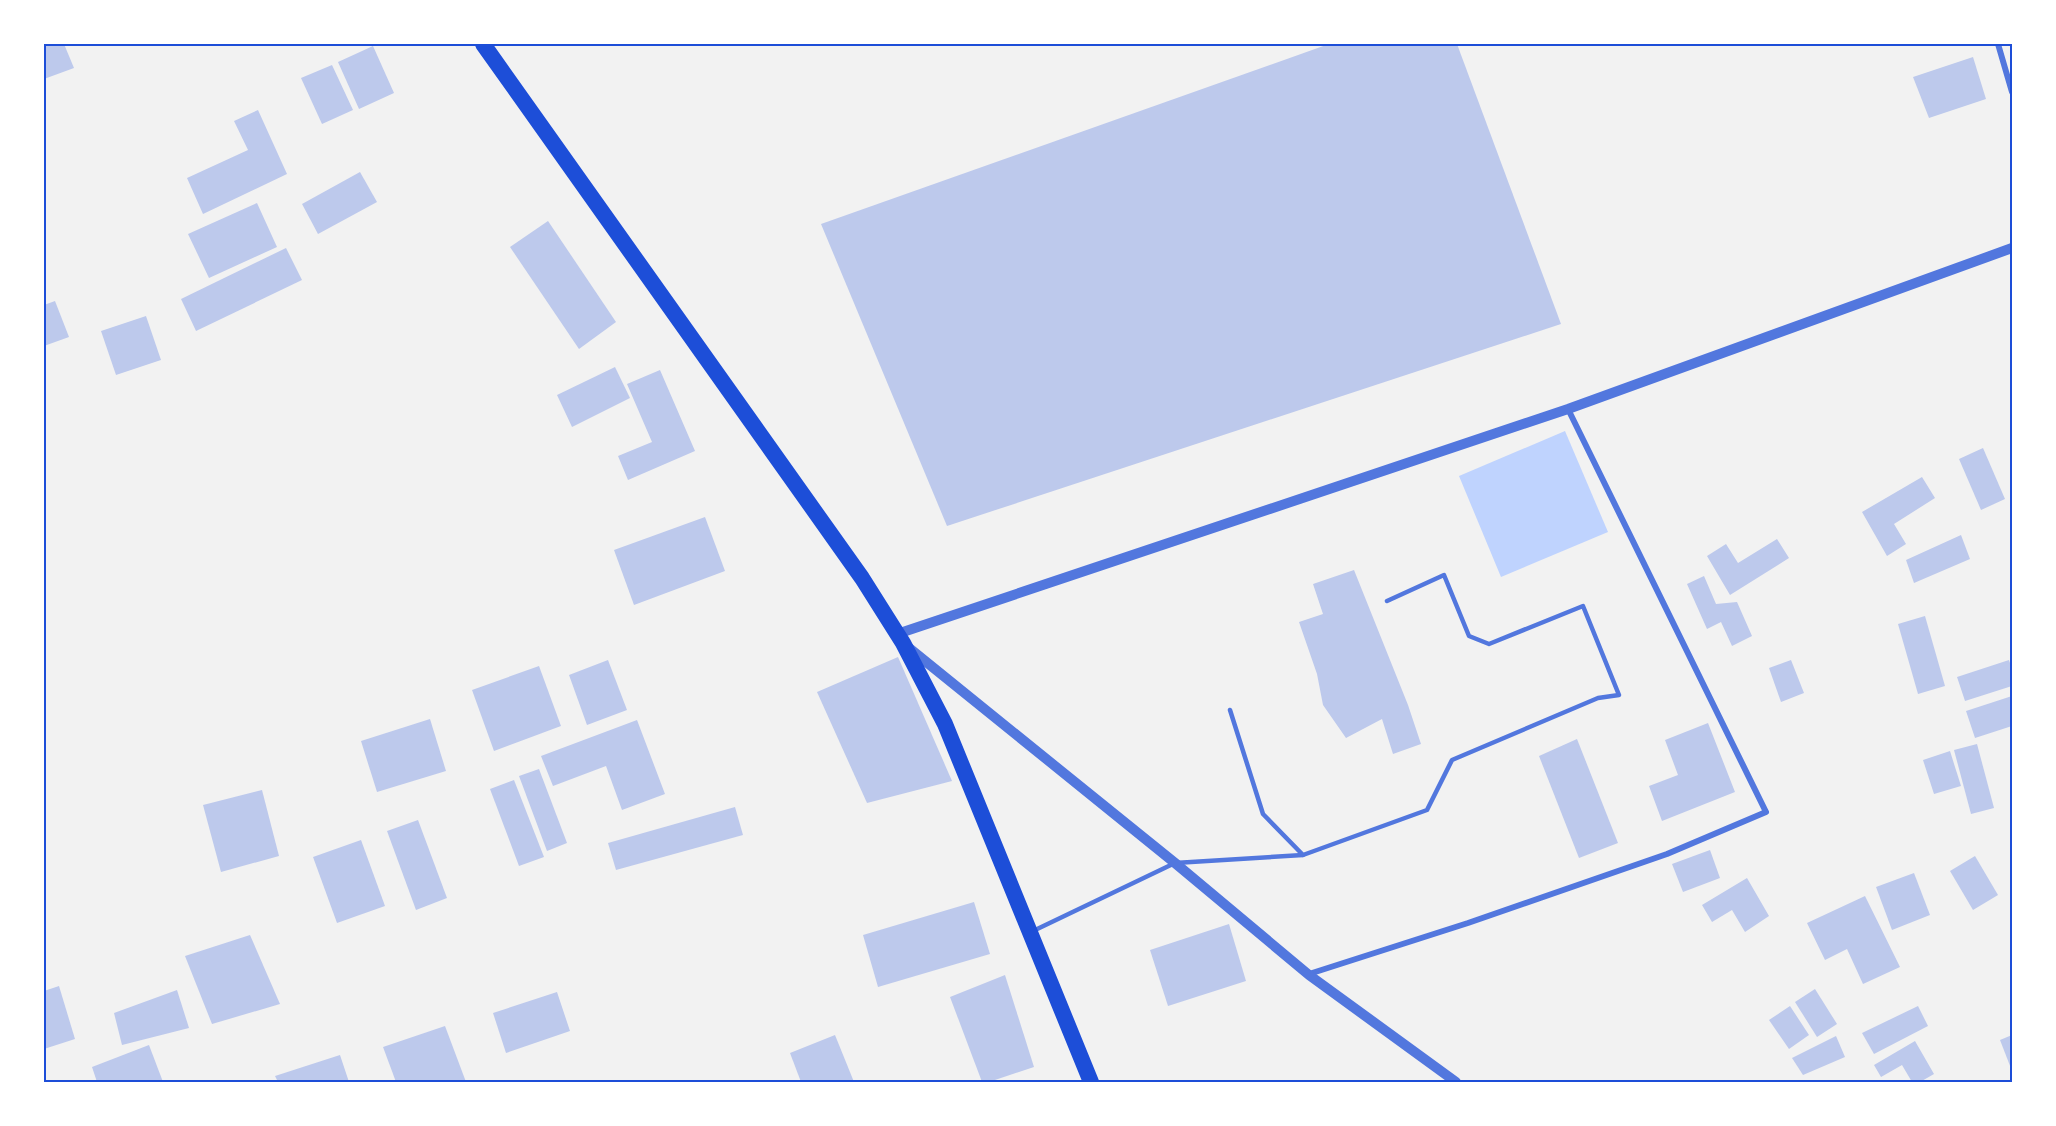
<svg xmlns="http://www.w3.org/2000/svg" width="2056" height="1126" font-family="Arial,sans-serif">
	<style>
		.water { fill: #bfd3fe }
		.building { fill: #bdc9ec }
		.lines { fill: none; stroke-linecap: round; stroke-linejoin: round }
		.service { stroke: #5277de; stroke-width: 4.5 }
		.minor { stroke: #5277de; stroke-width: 6 }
		.tertiary { stroke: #5277de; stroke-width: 10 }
		.trunk { stroke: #1d4ed8; stroke-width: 16 }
		.neatline { fill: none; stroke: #1d4ed8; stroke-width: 2 }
	</style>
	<rect width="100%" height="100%" fill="#f2f2f2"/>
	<!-- water -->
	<polygon class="water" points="1565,431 1608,532 1501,577 1459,476"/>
	<!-- building -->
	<g class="building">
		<polygon points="44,44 64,44 74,68 44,79"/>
		<polygon points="1329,44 1457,44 1561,324 947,526 821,224"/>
		<polygon points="373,46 394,93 359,109 338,62"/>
		<polygon points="1973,57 1986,99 1929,118 1913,77"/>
		<polygon points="332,65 353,110 322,124 301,78"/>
		<polygon points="258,110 287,174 203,214 187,178 248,150 234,121"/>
		<polygon points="360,172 377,202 318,234 302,204"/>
		<polygon points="257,203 277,247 209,278 188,234"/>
		<polygon points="548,221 616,322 579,349 510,247"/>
		<polygon points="286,248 302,280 196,331 181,299"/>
		<polygon points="55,301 69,337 44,346 44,305"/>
		<polygon points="146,316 161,360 116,375 101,331"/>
		<polygon points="615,367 630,398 572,427 557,395"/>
		<polygon points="660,370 695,451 628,480 618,456 652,442 627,384"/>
		<polygon points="1983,448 2005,499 1981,510 1959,459"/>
		<polygon points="1922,477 1935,498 1894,524 1906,544 1887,556 1862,512"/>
		<polygon points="705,517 725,571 634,605 614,550"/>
		<polygon points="1961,535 1970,559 1914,583 1906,560"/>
		<polygon points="1777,539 1789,558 1730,595 1707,556 1726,544 1738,563"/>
		<polygon points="1354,570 1408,705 1421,744 1393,754 1382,719 1346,738 1323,705 1317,674 1299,622 1323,614 1313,584"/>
		<polygon points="1704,576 1716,604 1737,602 1752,636 1732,646 1721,622 1707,629 1687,584"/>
		<polygon points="1925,616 1945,686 1918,694 1898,624"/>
		<polygon points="898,657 952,781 867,803 817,692"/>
		<polygon points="608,660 627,710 587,725 569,675"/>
		<polygon points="1791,660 1804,693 1781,702 1769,668"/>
		<polygon points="2009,660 2012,669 2012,686 1965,701 1957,677"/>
		<polygon points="539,666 561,726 494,751 472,690"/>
		<polygon points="2012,696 2012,726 1975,738 1966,711"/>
		<polygon points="430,719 446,771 377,792 361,741"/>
		<polygon points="637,720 665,794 622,810 606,766 553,786 541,756"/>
		<polygon points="1708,723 1735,792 1662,821 1649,786 1678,775 1665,740"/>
		<polygon points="1577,739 1618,843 1579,858 1539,756"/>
		<polygon points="1977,744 1994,808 1971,814 1954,750"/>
		<polygon points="1950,751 1961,786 1934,794 1923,760"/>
		<polygon points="539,769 567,843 547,851 519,776"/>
		<polygon points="514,780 544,857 519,866 490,789"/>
		<polygon points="262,790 279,856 221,872 203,805"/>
		<polygon points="735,807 743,835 616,870 608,843"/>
		<polygon points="418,820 447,898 416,910 387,831"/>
		<polygon points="361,840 385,906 337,923 313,857"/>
		<polygon points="1710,850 1720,878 1683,892 1672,864"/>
		<polygon points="1975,856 1998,895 1973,910 1950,871"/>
		<polygon points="1914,873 1930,915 1892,930 1876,887"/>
		<polygon points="1747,878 1769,916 1745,932 1732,910 1712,922 1702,905"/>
		<polygon points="1865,896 1900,967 1863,984 1847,949 1825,960 1807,923"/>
		<polygon points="974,902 990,954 878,987 863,935"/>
		<polygon points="1229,924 1246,981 1168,1006 1150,950"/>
		<polygon points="250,935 280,1004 212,1024 185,956"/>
		<polygon points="1005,975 1034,1067 989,1082 982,1082 950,997"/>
		<polygon points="59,986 75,1039 44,1049 44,991"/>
		<polygon points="1815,989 1837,1024 1817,1037 1795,1002"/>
		<polygon points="177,990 189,1028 122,1045 114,1013"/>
		<polygon points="557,992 570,1031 506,1053 493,1013"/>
		<polygon points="1790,1006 1809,1035 1789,1049 1769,1020"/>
		<polygon points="1918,1006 1928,1026 1874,1054 1862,1033"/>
		<polygon points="445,1026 466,1082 396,1082 383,1047"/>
		<polygon points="835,1035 854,1082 801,1082 790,1053"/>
		<polygon points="2012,1035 2012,1071 2000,1040"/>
		<polygon points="1836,1036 1845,1057 1803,1075 1792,1058"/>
		<polygon points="1915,1041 1934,1074 1920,1082 1912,1082 1902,1065 1881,1077 1874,1065"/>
		<polygon points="149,1045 163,1082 97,1082 92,1067"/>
		<polygon points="340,1055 349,1082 278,1082 275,1076"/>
	</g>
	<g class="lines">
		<!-- service -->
		<g class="service">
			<polyline points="1230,710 1263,814 1303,855 1427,810 1452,760 1598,698 1619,695 1583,606 1489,644 1469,636 1444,575 1387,601"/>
			<polyline points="1033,931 1175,863 1303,855"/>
		</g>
		<!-- minor -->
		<g class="minor">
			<polyline points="1998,44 2012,92"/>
			<polyline points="1309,974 1468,923 1667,854 1766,812 1568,409"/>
		</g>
		<!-- tertiary -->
		<g class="tertiary">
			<polyline points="897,634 1568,409 2012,248"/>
			<polyline points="909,648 1175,863 1309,975 1456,1082"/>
		</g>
		<!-- trunk -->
		<polyline class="trunk" points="483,44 862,578 903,643 945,724 1091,1082"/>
	</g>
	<!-- border -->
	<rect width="2056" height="1126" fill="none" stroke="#ffffff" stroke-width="90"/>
	<rect x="45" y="45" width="1966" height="1036" class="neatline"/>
</svg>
